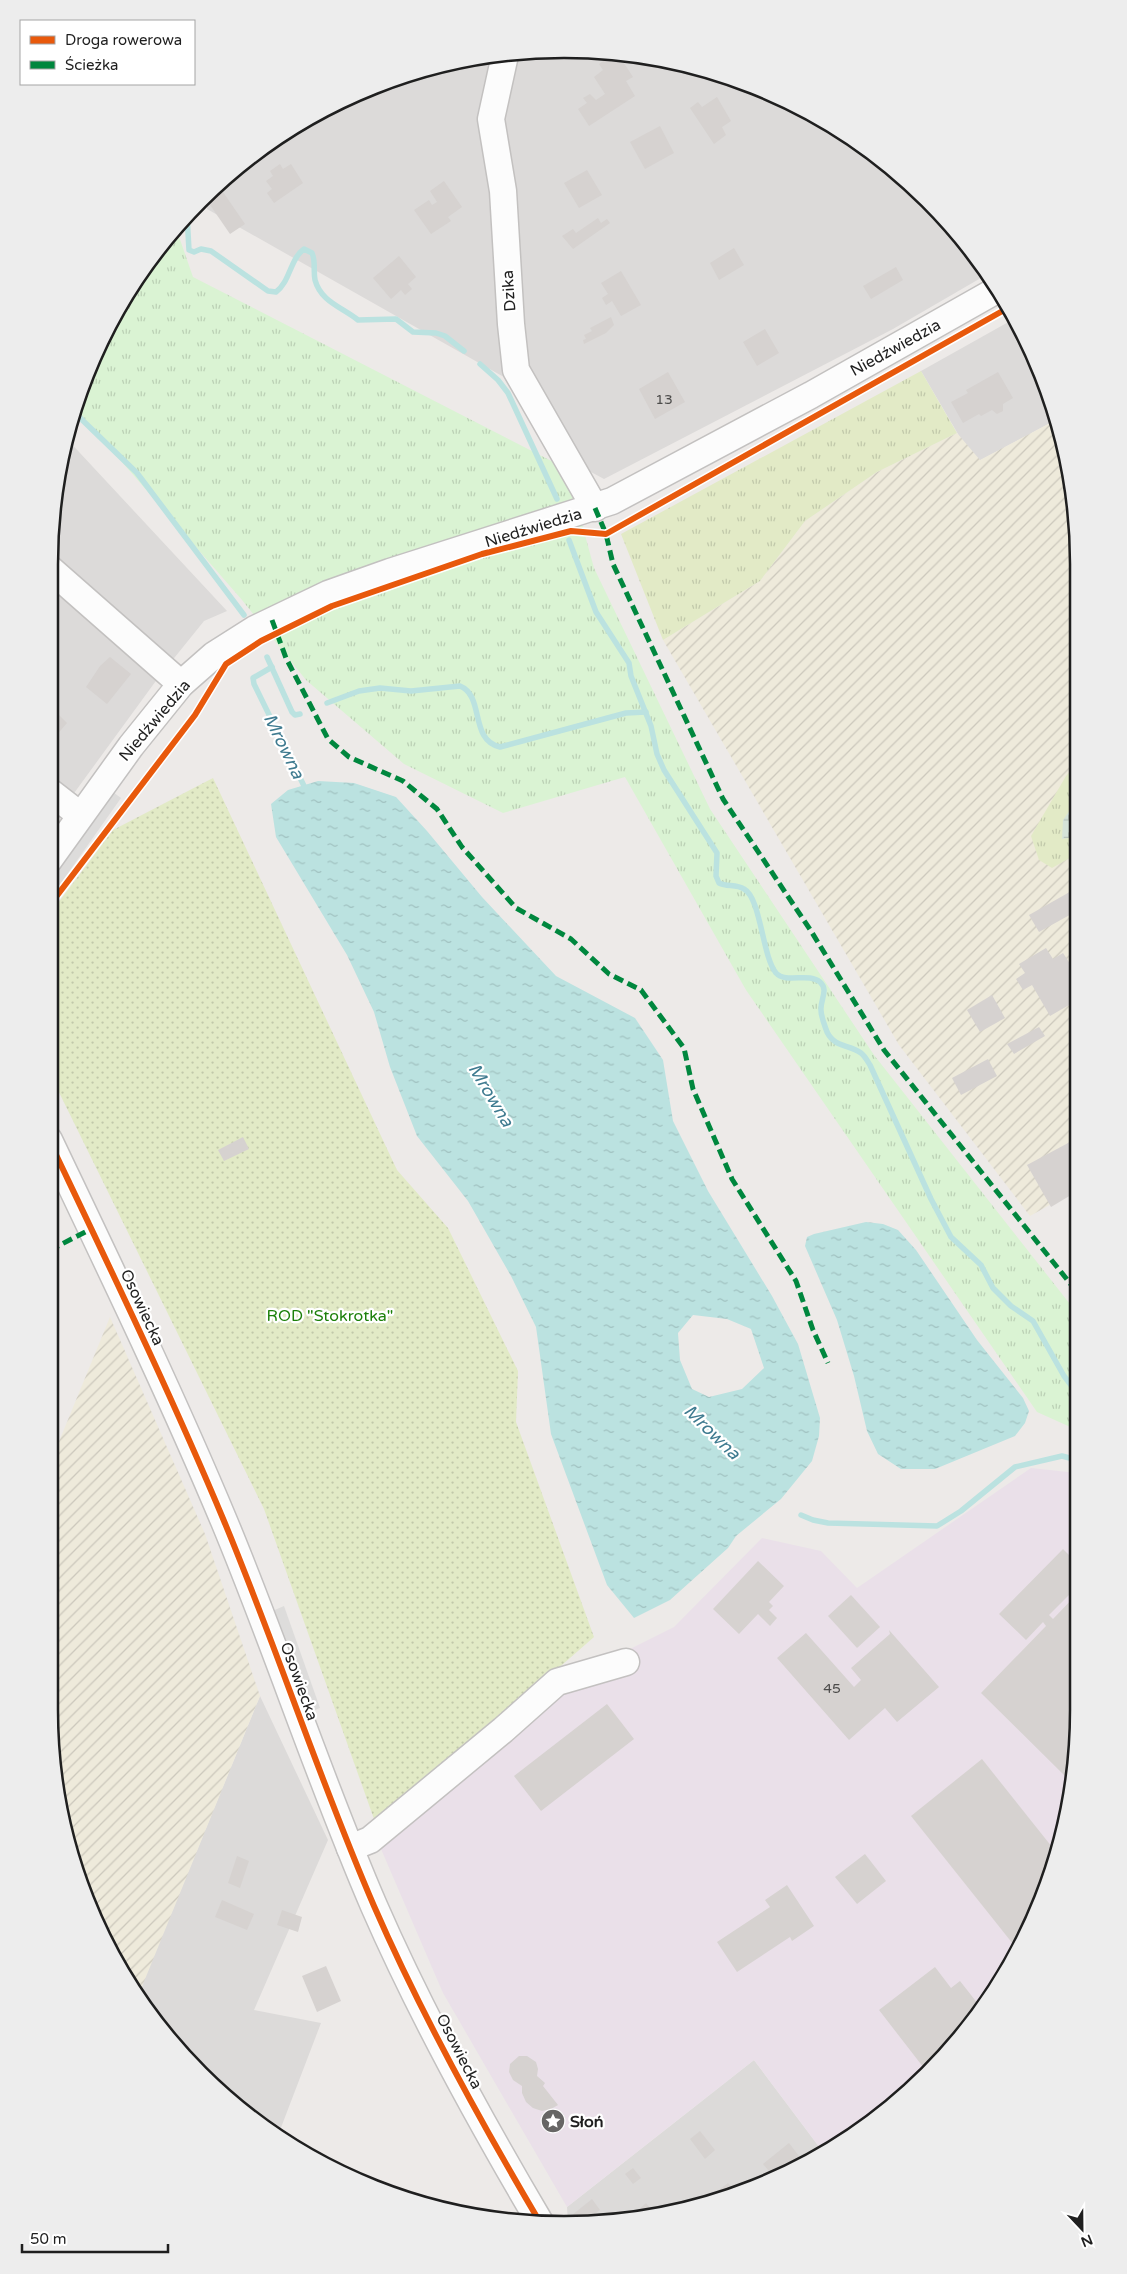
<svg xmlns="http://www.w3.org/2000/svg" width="1127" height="2274" font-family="'Varela Round',sans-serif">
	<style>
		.residential { fill: #dcdad9 }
		.industrial { fill: #eae0e9 }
		.farmland { fill: url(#farmland-furrows) }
		.grass { fill: url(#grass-tufts) }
		.wetland { fill: url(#wetland-marsh) }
		.park { fill: url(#park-tufts) }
		.garden { fill: url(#garden-dots) }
		.parking { fill: #dddcdb }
		.water { fill: url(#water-ripples); fill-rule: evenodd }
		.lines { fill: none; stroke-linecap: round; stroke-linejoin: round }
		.stream { stroke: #bbe2e0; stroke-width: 5.5 }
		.building { fill: #d6d2d0 }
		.minor-casing { stroke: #c3c1c0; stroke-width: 29 }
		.minor { stroke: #fcfcfc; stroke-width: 26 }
		.quiet { stroke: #00873e; stroke-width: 5; stroke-dasharray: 10 5; stroke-linecap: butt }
		.cycleway-casing { stroke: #fff; stroke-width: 9 }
		.cycleway { stroke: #e8590c; stroke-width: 6 }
		.labels { text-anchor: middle; stroke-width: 4.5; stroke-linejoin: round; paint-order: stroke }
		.number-label { font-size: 14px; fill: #4d4c4b }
		.street-label { font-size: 16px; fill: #1f1f1f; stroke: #fff }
		.park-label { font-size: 16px; fill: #1d800b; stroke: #fff }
		.poi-label { font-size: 16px; font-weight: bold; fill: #1f1f1f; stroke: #fff; text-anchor: start }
		.water-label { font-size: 18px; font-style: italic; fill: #3f7b90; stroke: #fff }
		.rim { fill: none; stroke: #1f1f1f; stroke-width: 2.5 }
	</style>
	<defs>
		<pattern id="farmland-furrows" width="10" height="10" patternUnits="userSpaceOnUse" patternTransform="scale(1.25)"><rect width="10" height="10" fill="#eeeadb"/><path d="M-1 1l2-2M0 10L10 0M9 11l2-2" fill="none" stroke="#ccc8bc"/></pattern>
		<pattern id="grass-tufts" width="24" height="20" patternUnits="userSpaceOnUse" patternTransform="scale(1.25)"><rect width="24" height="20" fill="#e2eac6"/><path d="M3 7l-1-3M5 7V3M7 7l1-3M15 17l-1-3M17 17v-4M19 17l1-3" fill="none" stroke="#c1c8aa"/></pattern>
		<pattern id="wetland-marsh" width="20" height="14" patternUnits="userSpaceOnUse" patternTransform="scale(1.25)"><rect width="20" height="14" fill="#d5e3d8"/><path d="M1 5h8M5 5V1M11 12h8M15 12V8" fill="none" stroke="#b6c2b9"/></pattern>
		<pattern id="park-tufts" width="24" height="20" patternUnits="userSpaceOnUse" patternTransform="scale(1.25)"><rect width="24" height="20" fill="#daf3d3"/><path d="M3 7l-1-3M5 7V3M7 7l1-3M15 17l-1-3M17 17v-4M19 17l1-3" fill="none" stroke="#bbd0b5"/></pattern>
		<pattern id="garden-dots" width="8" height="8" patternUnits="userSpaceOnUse" patternTransform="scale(1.25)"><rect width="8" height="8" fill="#e2eac6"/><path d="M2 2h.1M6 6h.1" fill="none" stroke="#c1c8aa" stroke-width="1.8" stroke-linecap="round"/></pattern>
		<pattern id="water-ripples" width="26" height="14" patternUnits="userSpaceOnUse" patternTransform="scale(1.25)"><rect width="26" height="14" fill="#bbe2e0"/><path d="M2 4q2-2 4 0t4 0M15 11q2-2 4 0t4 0" fill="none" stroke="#a0c1c0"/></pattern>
	</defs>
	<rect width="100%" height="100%" fill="#edeae8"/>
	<!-- residential -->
	<g class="residential">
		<polygon points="564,49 664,59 761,88 877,155 972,250 986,275 893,329 604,479 580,466 550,403 207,209 206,194 278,135 367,88 463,59"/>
		<polygon points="1012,320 1039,366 1054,421 975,463 921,371"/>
		<polygon points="66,438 227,611 204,621 158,678 69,800 49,784 49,563 59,463"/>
		<polygon points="260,1696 328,1840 254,2010 321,2023 277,2138 224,2097 155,2024 137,1997"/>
		<polygon points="754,2060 823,2152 791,2172 697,2208 630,2221 568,2223 567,2207"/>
	</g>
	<!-- industrial -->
	<polygon class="industrial" points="1031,1468 1077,1473 1078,1711 1068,1811 1039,1908 992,1996 950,2050 907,2091 823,2152 754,2060 567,2207 443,1993 378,1842 559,1691 622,1653 674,1627 762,1538 821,1551 857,1588"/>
	<!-- farmland -->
	<g class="farmland">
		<polygon points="1054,421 1074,496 1076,1190 1030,1216 899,1045 663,640 760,581 805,521 877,472 957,433 980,460"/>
		<polygon points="110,1317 205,1534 260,1696 139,1994 135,1993 118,1968 76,1876 59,1811 49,1710 49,1466"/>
	</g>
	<!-- grass -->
	<g class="grass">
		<polygon points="921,371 957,433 877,472 805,521 760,581 663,640 621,534"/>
		<polygon points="1075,766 1075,855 1052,868 1039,860 1031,836 1066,776"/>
	</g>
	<!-- wetland -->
	<polygon class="wetland" points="1075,803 1075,837 1062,839 1063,820"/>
	<!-- park -->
	<polygon class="park" points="176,228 193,277 567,469 594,568 710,809 874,1055 1077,1313 1077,1430 1037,1412 746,990 625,777 503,813 404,764 306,680 242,600 75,408 88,366 136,277"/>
	<!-- garden -->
	<polygon class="garden" points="213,778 397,1170 448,1228 518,1371 516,1422 594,1637 498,1721 374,1819 264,1509 49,1072 49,915 113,830"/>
	<!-- parking -->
	<g class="parking">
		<polygon points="110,790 121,798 49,900 49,876"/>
		<polygon points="284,1606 320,1708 307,1713 270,1612"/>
	</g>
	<!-- water -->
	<g class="water">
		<path d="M318,781L354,783L396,797L427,831L482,897L556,976L635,1018L663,1060L673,1121L708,1191L772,1296L798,1344L820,1418L819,1436L812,1461L781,1499L736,1536L728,1548L670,1600L634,1618L607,1585L551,1434L536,1327L511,1276L468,1201L417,1136L390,1067L374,1012L347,955L276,837L271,804L288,790ZM693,1315L727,1319L751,1329L764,1368L742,1389L709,1397L692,1389L680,1360L678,1333Z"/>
		<polygon points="866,1222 883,1224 898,1230 916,1250 977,1340 1023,1398 1029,1411 1025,1423 1015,1436 935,1469 901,1469 878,1454 867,1431 854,1376 837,1320 805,1246 807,1237 814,1234"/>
	</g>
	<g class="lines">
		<!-- stream -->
		<g class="stream">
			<path d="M187,215L189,250L194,252L201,249L211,251L268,291L276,292C290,282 290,259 304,249L312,253C316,262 313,270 315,280C321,302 342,307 358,320L396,319L413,332L436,333L445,336L464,351"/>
			<polyline points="480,364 498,380 508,393 557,499"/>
			<polyline points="74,412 137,473 244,615"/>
			<path d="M569,540L596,612L629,663L631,676L651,726L657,754L664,770L717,853L716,876L719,883C727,887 736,884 744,889C761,898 762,956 776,973C786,984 809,972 820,982C829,990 820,1000 821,1010C821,1017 825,1026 827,1032C835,1048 849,1044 861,1053C865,1056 868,1062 870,1065L931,1199L951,1237L981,1265L993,1288L1011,1306L1033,1321L1064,1376L1077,1393"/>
			<polyline points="267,657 292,712 295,715 300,714"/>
			<polyline points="272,667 253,678 254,684 306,790"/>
			<path d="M327,703L359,691L380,688L411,691L460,686C485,696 469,740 500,747L626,713L646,712"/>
			<polyline points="801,1515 813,1520 828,1523 937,1526 961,1511 1015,1467 1062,1456 1077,1460"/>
		</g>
	</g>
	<!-- building -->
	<g class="building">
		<polygon points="613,54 618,54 633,77 626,81 635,96 589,126 578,109 587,103 583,98 590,94 596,100 605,94 594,77 603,70 599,64"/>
		<polygon points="717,97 731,121 722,127 726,135 714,144 690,108 698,102 702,107"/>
		<polygon points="660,126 674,153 645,169 630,142"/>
		<polygon points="280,164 283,169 291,164 303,183 274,203 267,193 272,189 266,181 273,176 270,171"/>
		<polygon points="587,170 602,195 579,208 564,183"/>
		<polygon points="444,181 462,207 448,217 451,221 431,234 414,210 429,200 432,205 437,202 430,191"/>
		<polygon points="223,192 245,224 230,234 208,202"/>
		<polygon points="598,218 601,223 607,219 610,223 573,249 562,236 573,229 576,233"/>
		<polygon points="734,248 744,265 719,280 710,263"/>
		<polygon points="399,256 416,277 408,284 412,289 405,295 401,290 391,299 373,278"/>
		<polygon points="896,267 903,280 871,299 863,286"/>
		<polygon points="621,271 641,305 621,316 612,301 606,305 602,298 608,294 601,283"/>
		<polygon points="611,317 614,325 606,333 584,344 583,340 586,339 584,335 592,331 590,328"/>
		<polygon points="765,329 779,353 757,366 743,342"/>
		<polygon points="668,372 685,402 655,419 639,389"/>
		<polygon points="998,372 1013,398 1003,404 1003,411 997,414 992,410 981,416 979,414 963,423 951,402 968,393 966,390"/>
		<polygon points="110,657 131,674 107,704 86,687 100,666"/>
		<polygon points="49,705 67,723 49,744"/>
		<polygon points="1075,889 1075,912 1039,932 1029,915"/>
		<polygon points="1046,948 1053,959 1063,953 1076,973 1076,984 1070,988 1076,1001 1050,1016 1032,985 1023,990 1016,979 1025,973 1019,964"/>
		<polygon points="992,995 1005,1018 980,1032 967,1010"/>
		<polygon points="1039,1027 1045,1036 1014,1054 1007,1044"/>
		<polygon points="988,1059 997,1076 961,1095 952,1078"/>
		<polygon points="243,1137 249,1149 224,1161 218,1150"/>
		<polygon points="1070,1142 1076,1152 1076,1192 1051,1207 1027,1165"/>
		<polygon points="1063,1549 1078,1564 1078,1586 1049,1615 1053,1619 1078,1593 1078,1711 1073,1768 1065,1776 981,1693 1046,1626 1043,1622 1026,1640 999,1614"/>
		<polygon points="758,1561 784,1586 769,1602 773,1606 769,1610 777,1618 770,1626 758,1614 739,1634 713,1609"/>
		<polygon points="851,1595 880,1627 857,1648 828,1616"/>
		<polygon points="889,1630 939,1687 897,1722 885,1708 849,1740 777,1658 806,1633 854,1687 861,1680 851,1668 890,1634"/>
		<polygon points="607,1704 634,1739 541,1811 514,1776"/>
		<polygon points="982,1759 1056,1852 1039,1908 1017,1949 911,1816"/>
		<polygon points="865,1854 886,1881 857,1904 835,1877"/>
		<polygon points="237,1856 249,1861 240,1888 228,1883"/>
		<polygon points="787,1885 814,1926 792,1941 790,1937 737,1972 717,1942 770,1907 765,1900"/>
		<polygon points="222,1900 254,1914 247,1930 215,1917"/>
		<polygon points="282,1910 302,1917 298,1932 277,1925"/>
		<polygon points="326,1966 341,2001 317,2012 302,1976"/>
		<polygon points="935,1967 951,1988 960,1981 982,2009 950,2050 927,2072 879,2010"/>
		<polygon points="168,2038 189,2046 188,2059"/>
		<polygon points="519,2056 527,2056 536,2062 538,2069 537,2076 545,2083 543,2086 558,2105 551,2109 542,2111 533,2108 526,2102 522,2093 522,2086 513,2080 509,2072 510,2064"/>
		<polygon points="700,2131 715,2150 705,2159 690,2139"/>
		<polygon points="789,2143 802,2160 784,2175 775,2178 763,2164"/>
		<polygon points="633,2168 641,2178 633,2184 625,2174"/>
		<polygon points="728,2183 736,2193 716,2201 720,2197 716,2192"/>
		<polygon points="592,2199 600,2210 588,2219 591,2222 575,2223 572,2215"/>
		<polygon points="646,2203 655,2214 643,2218 637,2211"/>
	</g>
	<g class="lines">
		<!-- minor casing -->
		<g class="minor-casing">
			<g id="minor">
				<polyline points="505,55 491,119 503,191 511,324 516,370 595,508"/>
				<polyline points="49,568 181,684"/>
				<polyline points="49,791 80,815"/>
				<polyline points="49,860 131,746 181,684 214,655 255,629 328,594 390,572 612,501 811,395 995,291"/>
				<path d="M49,1140C109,1266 170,1392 224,1521C277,1648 319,1779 374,1906C422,2016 480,2121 541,2224"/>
				<polyline points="350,1848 370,1840 503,1730 557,1682 626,1662"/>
			</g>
		</g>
		<!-- minor -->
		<use href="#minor" class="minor"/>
		<!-- quiet -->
		<g class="quiet">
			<polyline points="595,508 606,534 613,564 723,799 811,931 884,1050 1077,1292"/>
			<polyline points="272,620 286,658 328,739 349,757 403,781 437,809 462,847 516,908 571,939 609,974 641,990 684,1048 693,1089 732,1179 796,1281 813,1330 828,1363"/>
			<polyline points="49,1248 56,1247 91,1229"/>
		</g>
		<!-- cycleway casing -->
		<g class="cycleway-casing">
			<g id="cycleway">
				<polyline points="49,906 195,715 226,664 261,641 332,606 482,554 571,531 606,534 1006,309"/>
				<path d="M49,1140C109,1266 170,1392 224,1521C277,1648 319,1779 374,1906C422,2016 480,2121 541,2224"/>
			</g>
		</g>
		<!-- cycleway -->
		<use href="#cycleway" class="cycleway"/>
	</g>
	<!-- icons -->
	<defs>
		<g id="sight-disc" transform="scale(1.25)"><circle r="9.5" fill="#676665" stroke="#fff"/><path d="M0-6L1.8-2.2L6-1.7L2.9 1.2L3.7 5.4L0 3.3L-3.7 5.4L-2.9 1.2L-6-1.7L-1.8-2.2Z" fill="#fff"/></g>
	</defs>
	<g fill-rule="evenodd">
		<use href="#sight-disc" x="553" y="2121"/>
	</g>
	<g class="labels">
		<!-- number labels -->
		<g class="number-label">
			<text x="664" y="404">13</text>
			<text x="832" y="1693">45</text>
		</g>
		<!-- street labels -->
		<g class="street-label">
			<text transform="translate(508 291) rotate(-94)" y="6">Dzika</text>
			<text transform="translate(895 347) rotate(-29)" y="6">Niedźwiedzia</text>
			<text transform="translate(533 527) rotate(-17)" y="6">Niedźwiedzia</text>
			<text transform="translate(154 720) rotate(-50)" y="6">Niedźwiedzia</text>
			<text transform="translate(143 1307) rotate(65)" y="6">Osowiecka</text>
			<text transform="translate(300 1681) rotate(70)" y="6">Osowiecka</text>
			<text transform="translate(460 2051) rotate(63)" y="6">Osowiecka</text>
		</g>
		<!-- park labels -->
		<g class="park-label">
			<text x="330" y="1321">ROD "Stokrotka"</text>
		</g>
		<!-- poi labels -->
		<g class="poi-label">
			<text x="570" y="2127">Słoń</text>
		</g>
		<!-- water labels -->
		<g class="water-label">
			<text transform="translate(284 746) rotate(64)" y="6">Mrowna</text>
			<text transform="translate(491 1095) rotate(59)" y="6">Mrowna</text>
			<text transform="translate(712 1432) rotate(44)" y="6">Mrowna</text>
		</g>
	</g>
	<!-- crop -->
	<path d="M0 0H1127V2274H0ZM564 58H564A506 506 0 0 1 1070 564V1710A506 506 0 0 1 564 2216H564A506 506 0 0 1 58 1710V564A506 506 0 0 1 564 58Z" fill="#ededed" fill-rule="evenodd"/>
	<path class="rim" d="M564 58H564A506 506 0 0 1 1070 564V1710A506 506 0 0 1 564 2216H564A506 506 0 0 1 58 1710V564A506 506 0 0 1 564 58Z"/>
	<!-- legend -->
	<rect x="20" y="20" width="175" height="65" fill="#ffffff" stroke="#a5a5a5"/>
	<rect x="30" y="36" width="25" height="8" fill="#e8590c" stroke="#a5a5a5"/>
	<text x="65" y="45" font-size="15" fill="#1f1f1f">Droga rowerowa</text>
	<rect x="30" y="61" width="25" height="8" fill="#00873e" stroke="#a5a5a5"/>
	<text x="65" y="70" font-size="15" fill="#1f1f1f">Ścieżka</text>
	<!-- north arrow -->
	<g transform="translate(1082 2229) rotate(158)" stroke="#ffffff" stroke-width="4" paint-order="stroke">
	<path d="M0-4L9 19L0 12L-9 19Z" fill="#1f1f1f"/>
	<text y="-8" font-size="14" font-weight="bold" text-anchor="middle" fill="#1f1f1f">N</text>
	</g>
	<!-- scale -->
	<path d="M22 2244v8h146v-8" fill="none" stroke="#1f1f1f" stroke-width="2.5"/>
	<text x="30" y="2244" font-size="15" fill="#1f1f1f" stroke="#ffffff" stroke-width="4" paint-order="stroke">50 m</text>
</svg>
